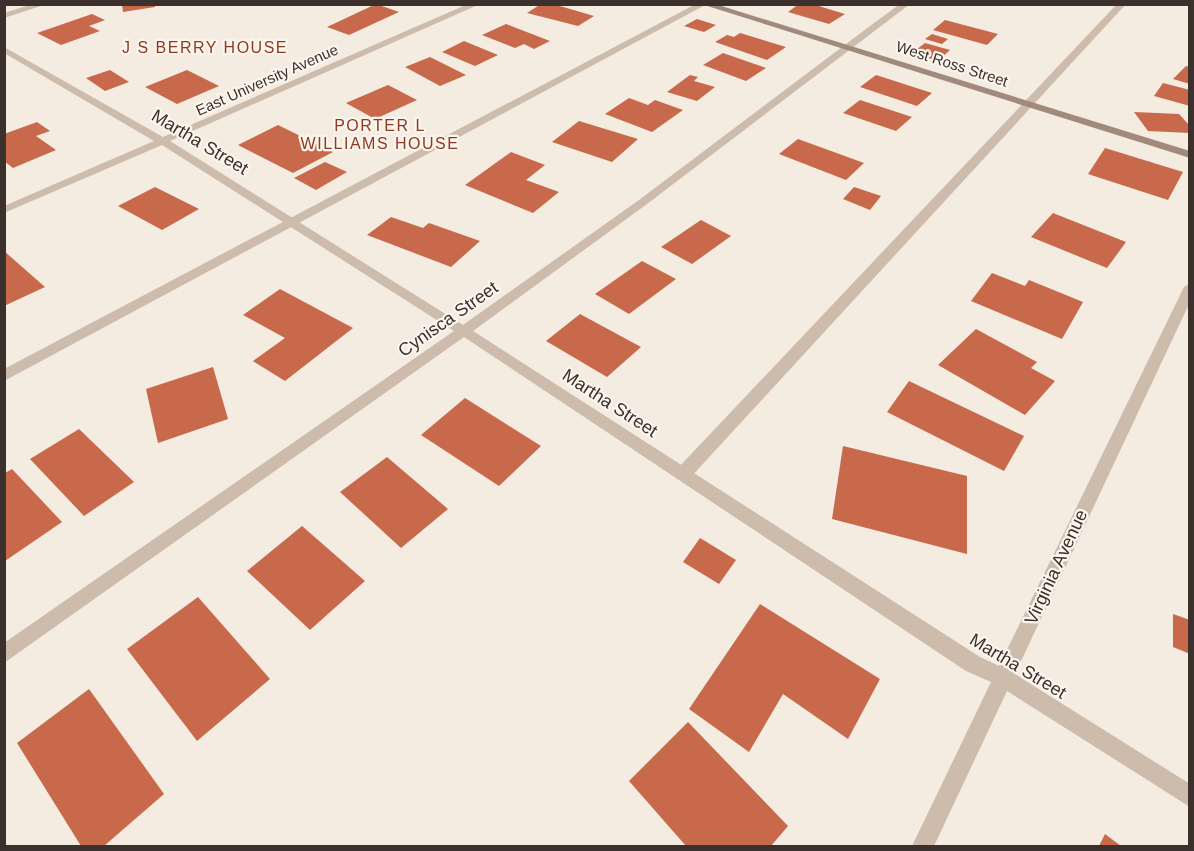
<svg xmlns="http://www.w3.org/2000/svg" width="1194" height="851" font-family="Arial,sans-serif">
	<style>
		.building { fill: #c8694b }
		.lines { fill: none; stroke-linecap: round; stroke-linejoin: round }
		.lane { fill: #cdbbac; fill-rule: evenodd }
		.street { fill: #cdbbac; fill-rule: evenodd }
		.secondary { fill: #a18a7d; fill-rule: evenodd }
		.labels { text-anchor: middle; stroke-width: 4.5; stroke-linejoin: round; paint-order: stroke }
		.far-street-label { font-size: 15px; fill: #3b302b; stroke: #fbf5ee }
		.far-neighbourhood-label { font-size: 16px; letter-spacing: 1.5px; fill: #8c3b22; stroke: #fbf5ee }
		.street-label { font-size: 18px; fill: #3b302b; stroke: #fbf5ee }
	</style>
	<rect width="100%" height="100%" fill="#f4ebe1"/>
	<!-- building -->
	<g class="building">
		<polygon points="122,4 155,4 155,7 123,12"/>
		<polygon points="376,4 399,12 349,35 327,27"/>
		<polygon points="541,4 553,4 594,16 578,26 527,13"/>
		<polygon points="799,4 812,4 845,14 829,24 788,12"/>
		<polygon points="92,14 105,20 89,26 100,31 61,45 37,33"/>
		<polygon points="697,19 716,25 704,32 684,26"/>
		<polygon points="945,20 998,34 987,45 933,30"/>
		<polygon points="506,24 550,41 534,49 524,44 515,48 482,35"/>
		<polygon points="740,33 786,47 767,60 715,42 727,35 734,37"/>
		<polygon points="932,34 948,39 942,44 925,39"/>
		<polygon points="464,41 498,55 475,66 442,52"/>
		<polygon points="925,43 950,50 938,61 912,53"/>
		<polygon points="723,53 766,68 746,81 703,65"/>
		<polygon points="430,57 466,75 440,86 405,67"/>
		<polygon points="1186,66 1190,67 1190,84 1173,79"/>
		<polygon points="110,70 129,82 105,91 86,78"/>
		<polygon points="187,70 219,86 177,104 145,87"/>
		<polygon points="690,75 698,77 694,81 715,87 697,101 667,92"/>
		<polygon points="876,75 932,93 917,106 860,87"/>
		<polygon points="1163,83 1190,90 1190,106 1154,96"/>
		<polygon points="388,85 417,100 375,119 346,103"/>
		<polygon points="629,98 648,105 655,100 683,110 652,132 605,114"/>
		<polygon points="860,100 912,117 896,131 843,113"/>
		<polygon points="1134,112 1179,114 1190,126 1190,133 1148,131"/>
		<polygon points="579,121 638,139 612,162 552,142"/>
		<polygon points="37,122 50,131 36,136 56,150 13,168 4,161 4,134"/>
		<polygon points="278,125 333,152 293,173 238,145"/>
		<polygon points="798,139 864,163 846,180 779,154"/>
		<polygon points="1105,148 1183,172 1168,200 1088,174"/>
		<polygon points="511,152 545,165 526,180 559,192 533,213 465,185"/>
		<polygon points="325,162 347,172 316,190 294,178"/>
		<polygon points="155,187 199,209 162,230 118,206"/>
		<polygon points="854,187 881,196 870,210 843,199"/>
		<polygon points="1053,213 1126,242 1107,268 1031,237"/>
		<polygon points="391,217 423,228 429,223 480,241 451,267 367,235"/>
		<polygon points="701,220 731,236 692,264 661,247"/>
		<polygon points="4,251 45,287 4,306"/>
		<polygon points="642,261 676,279 629,314 595,294"/>
		<polygon points="992,273 1025,286 1029,280 1083,302 1062,339 971,301"/>
		<polygon points="280,289 353,328 285,381 253,361 285,338 243,315"/>
		<polygon points="580,314 641,347 607,377 546,341"/>
		<polygon points="976,329 1037,362 1031,368 1055,381 1025,415 938,365"/>
		<polygon points="213,367 228,419 158,443 146,389"/>
		<polygon points="909,381 1024,436 1004,471 887,412"/>
		<polygon points="465,398 541,446 499,486 421,435"/>
		<polygon points="79,429 134,482 84,516 30,459"/>
		<polygon points="843,446 967,476 967,554 832,519"/>
		<polygon points="387,457 448,509 401,548 340,492"/>
		<polygon points="12,469 62,522 5,561 5,473"/>
		<polygon points="302,526 365,581 310,630 247,571"/>
		<polygon points="700,538 736,560 719,584 683,562"/>
		<polygon points="198,597 270,679 197,741 127,649"/>
		<polygon points="760,604 880,679 848,739 783,694 749,752 689,709"/>
		<polygon points="1173,614 1190,620 1190,654 1173,647"/>
		<polygon points="89,689 164,794 104,846 81,846 17,743"/>
		<polygon points="688,722 788,826 771,846 686,846 629,781"/>
		<polygon points="1105,834 1121,846 1099,846"/>
	</g>
	<g class="lines">
		<!-- lane -->
		<g class="lane">
			<polygon points="696,4 707,4 4,381 4,369"/>
			<polygon points="1117,4 1126,4 689,479 683,480 677,479 675,474 677,469"/>
		</g>
		<!-- street -->
		<g class="street">
			<polygon points="33,4 47,4 4,18 4,13"/>
			<polygon points="468,4 480,4 170,141 463,325 639,200 870,26 900,4 910,4 647,204 473,331 980,657 999,666 1184,287 1190,283 1190,302 1015,674 1190,784 1190,807 1007,691 934,846 912,846 991,682 966,671 464,337 4,663 4,643 454,331 162,145 4,213 4,206 154,141 4,53 4,47 163,137"/>
		</g>
		<!-- secondary -->
		<polygon class="secondary" points="701,4 715,4 1190,151 1190,158"/>
	</g>
	<g class="labels">
		<!-- far-street labels -->
		<g class="far-street-label">
			<text transform="translate(952 64) rotate(18)" y="5">West Ross Street</text>
			<text transform="translate(267 80) rotate(-24)" y="5">East University Avenue</text>
		</g>
		<!-- far-neighbourhood labels -->
		<g class="far-neighbourhood-label">
			<text x="205" y="53">J S BERRY HOUSE</text>
			<text x="380" y="131">PORTER L<tspan x="380" dy="18">WILLIAMS HOUSE</tspan></text>
		</g>
		<!-- street labels -->
		<g class="street-label">
			<text transform="translate(200 142) rotate(31)" y="6">Martha Street</text>
			<text transform="translate(448 319) rotate(-35)" y="6">Cynisca Street</text>
			<text transform="translate(610 403) rotate(33)" y="6">Martha Street</text>
			<text transform="translate(1056 567) rotate(-65)" y="6">Virginia Avenue</text>
			<text transform="translate(1018 666) rotate(31)" y="6">Martha Street</text>
		</g>
	</g>
	<!-- border -->
	<rect width="1194" height="851" fill="none" stroke="#3b302b" stroke-width="12"/>
</svg>
